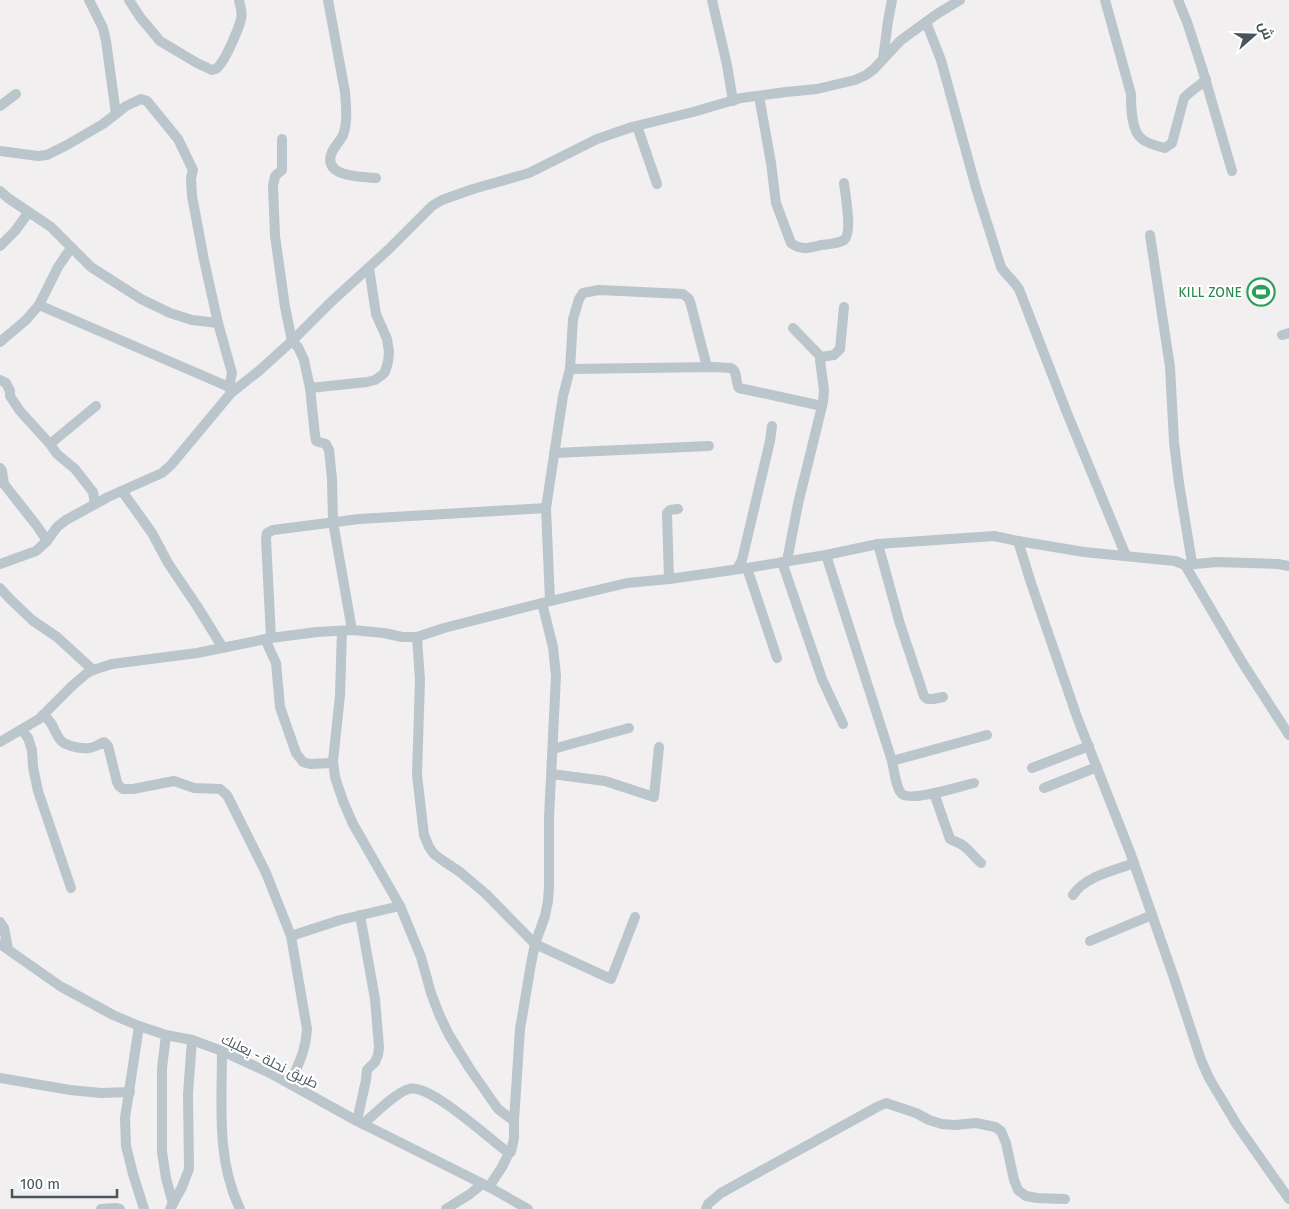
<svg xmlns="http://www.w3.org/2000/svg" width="1289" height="1209" font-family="'Fira Sans',Cairo,sans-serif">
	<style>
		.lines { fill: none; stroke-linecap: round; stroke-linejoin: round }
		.minor { stroke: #bbc5cc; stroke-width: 10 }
		.labels { text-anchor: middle; stroke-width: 4.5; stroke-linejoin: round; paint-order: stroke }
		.leisure-label { font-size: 14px; fill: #27864d; stroke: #fff; text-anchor: end }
		.street-label { font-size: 14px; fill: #48555d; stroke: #fff }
	</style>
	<rect width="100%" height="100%" fill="#f2eff0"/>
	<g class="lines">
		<!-- minor -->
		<g class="minor">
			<polyline points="89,0 103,28 106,41 116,114"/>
			<path d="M129,0L140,17L160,41L197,63L212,70C216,69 217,69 219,66C226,58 238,31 241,19C243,13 240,6 239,0"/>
			<path d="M328,0L345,92C346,106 348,122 343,135C340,142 333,147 331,155C324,177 363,177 376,178"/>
			<polyline points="712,0 727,65 733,101"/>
			<path d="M1105,0L1131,94C1131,107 1131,131 1142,139C1148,144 1157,146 1165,148L1172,143L1184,98C1191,90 1199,87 1206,79"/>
			<polyline points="1178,0 1187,22 1202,68 1232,171"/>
			<path d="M926,22L941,60L976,188L1001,267C1006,275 1014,281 1019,289L1067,413L1126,556"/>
			<polyline points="883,59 888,21 892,0"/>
			<path d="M759,96L771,163L776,203L791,243C802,251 809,248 821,245C828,244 838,244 844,240C853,233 845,194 844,183"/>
			<polyline points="0,106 16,94"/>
			<polyline points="637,126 657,184"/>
			<polyline points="282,139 282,170 275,176 273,186 275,236 285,307 292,341 298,347 304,360 310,388 315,435 316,441 326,444 329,450 332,479 333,522 352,630"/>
			<polyline points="0,151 38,156 47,155 67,145 103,124 126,106 141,99 147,101 178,139 193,170 191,178 192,196 204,260 218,323 232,373 229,387 231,393"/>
			<polyline points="0,191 8,198 51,227 91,267 141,299 170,313 192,320 218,323"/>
			<polyline points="1150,235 1170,367 1174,442 1179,483 1192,563"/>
			<polyline points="0,246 15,231 28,213"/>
			<polyline points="39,305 229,387"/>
			<polyline points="793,328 821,357"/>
			<polyline points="1282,335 1289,333"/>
			<polyline points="0,342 26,320 39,305 58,267 71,248"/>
			<path d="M570,369L714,367L731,368C738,371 735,382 739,388L822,406"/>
			<polyline points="0,380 6,383 10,391 10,396 20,411 50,444 57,454 75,469 93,492 95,504"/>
			<polyline points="310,388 367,382 375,380 382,375 385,372 388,362 389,352 387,339 376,314 369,268"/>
			<polyline points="50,444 96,406"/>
			<polyline points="554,453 709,446"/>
			<polyline points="0,468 2,471 4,484 37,526 47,541"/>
			<polyline points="122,491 152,533 168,563 197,606 223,648"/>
			<polyline points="1018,541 1031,583 1077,717 1130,852 1173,975 1201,1060 1209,1078 1237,1125 1289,1199"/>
			<polyline points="878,544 900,624 924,696 927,699 933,699 943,697"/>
			<path d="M826,555L892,761C894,769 896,789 902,794C912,802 961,786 974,783"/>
			<polyline points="787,561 798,504 823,402 824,390 820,360 821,357 834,355 840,349 844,307"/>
			<polyline points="782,562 822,679 843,724"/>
			<polyline points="0,564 36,551 47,541 57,527 66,520 108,497 162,473 171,465 231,393 260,370 292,341 331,302 389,249 432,206 442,200 473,189 529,173 597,139 632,127 693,112 741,98 786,92 817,89 855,80 866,75 874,69 900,41 908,35 937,14 960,0"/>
			<polyline points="1185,565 1242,662 1289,735"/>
			<polyline points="747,568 777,658"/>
			<polyline points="737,569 742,560 770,441 772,426"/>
			<polyline points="669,579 667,513 670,510 678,509"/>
			<polyline points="0,588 10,599 32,620 57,637 93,670"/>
			<polyline points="550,601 546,508 563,396 570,369 573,319 579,299 583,293 599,290 683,294 689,299 691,305 707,367"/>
			<polyline points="342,631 340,695 333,761 335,777 343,801 353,824 400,906 421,957 431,993 439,1014 449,1035 470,1069 498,1109 514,1121"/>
			<polyline points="417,637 420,680 417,775 424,835 429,847 434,854 442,860 460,872 486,894 535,944 611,979 635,917"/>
			<polyline points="271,638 266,539 267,533 273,530 359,519 546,508"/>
			<polyline points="265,639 276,663 280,707 296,753 303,762 310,764 333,763"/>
			<path d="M43,715C54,723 52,728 59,738C63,746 81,749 89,748C94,748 100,744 104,742L108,746L117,782L119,786L123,789H133L174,781L194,788L220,789L227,795L266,873L291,936L307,1029C306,1051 298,1064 290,1084"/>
			<polyline points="22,730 28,738 32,750 33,767 38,791 71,888"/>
			<polyline points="0,742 39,719 72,686 86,674 93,670 112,664 197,653 271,638 317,632 352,630 384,633 402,637 417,637 444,628 542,603 627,583 669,579 747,568 826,555 878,544 994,536 1018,541 1084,552 1175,561 1185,565 1217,562 1278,564 1289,566"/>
			<polyline points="553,749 629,728"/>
			<polyline points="892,761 987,735"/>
			<polyline points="1032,768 1089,746"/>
			<polyline points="552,774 605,781 654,797 659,747"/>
			<polyline points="1044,788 1097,767"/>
			<path d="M934,793L950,839C955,842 961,843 965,847C971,852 975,858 981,863"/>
			<path d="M1073,895C1085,876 1114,871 1134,863"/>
			<polyline points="0,922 4,928 8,949"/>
			<polyline points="291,936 340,920 400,906"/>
			<polyline points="1090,941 1152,915"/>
			<polyline points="0,944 60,986 113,1015 139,1026 166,1035 192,1040 222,1051 272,1074 357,1121 489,1187 528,1209"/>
			<polyline points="139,1026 125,1118 126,1146 133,1174 144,1209"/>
			<polyline points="166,1035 162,1068 162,1152 166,1178 173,1204"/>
			<path d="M222,1051C222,1104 216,1160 240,1209"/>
			<polyline points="0,1078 70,1090 101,1093 130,1092"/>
			<polyline points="357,1121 366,1080 367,1070 375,1062 378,1055 379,1047 375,999 360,915"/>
			<path d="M363,1124C374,1115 396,1092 409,1089C430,1083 490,1140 509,1153"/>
			<polyline points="489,1187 502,1167 509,1153 511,1152 514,1138 514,1121 520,1029 531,964 535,944 545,916 548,901 549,887 549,817 556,676 553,647 542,603"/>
			<polyline points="101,1209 115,1208 120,1209"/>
			<polyline points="170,1209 182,1187 189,1169 188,1094 192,1040"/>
			<polyline points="446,1209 470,1194 482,1184"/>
			<polyline points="706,1209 708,1204 721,1193 877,1107 886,1103 916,1113 929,1120 942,1124 955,1125 976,1123 995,1127 1001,1131 1006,1143 1014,1180 1018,1190 1026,1196 1037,1198 1065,1199"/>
		</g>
	</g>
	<!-- icons -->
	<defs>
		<g id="stadium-ring" transform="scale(1.4375)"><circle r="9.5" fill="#fff" stroke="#2e9e5b" stroke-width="1.5"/><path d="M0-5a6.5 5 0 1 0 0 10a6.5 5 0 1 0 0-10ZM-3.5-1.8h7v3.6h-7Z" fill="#2e9e5b"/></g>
	</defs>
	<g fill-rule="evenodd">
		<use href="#stadium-ring" x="1261" y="292"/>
	</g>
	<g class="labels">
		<!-- leisure labels -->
		<g class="leisure-label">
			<text x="1242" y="297">KILL ZONE</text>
		</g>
		<!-- street labels -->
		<g class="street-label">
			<text transform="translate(270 1061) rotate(26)" y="5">طريق نحلة - بعلبك</text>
		</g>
	</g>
	<!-- north arrow -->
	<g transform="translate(1254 35) rotate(70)" stroke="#ffffff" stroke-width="4" paint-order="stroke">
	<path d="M0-4L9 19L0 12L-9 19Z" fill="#48555d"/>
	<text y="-8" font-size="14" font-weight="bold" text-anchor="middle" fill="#48555d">ش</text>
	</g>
	<!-- scale -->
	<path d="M12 1189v8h105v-8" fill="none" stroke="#48555d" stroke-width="2.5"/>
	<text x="20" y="1189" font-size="15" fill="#48555d" stroke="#ffffff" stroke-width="4" paint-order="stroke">100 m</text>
</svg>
